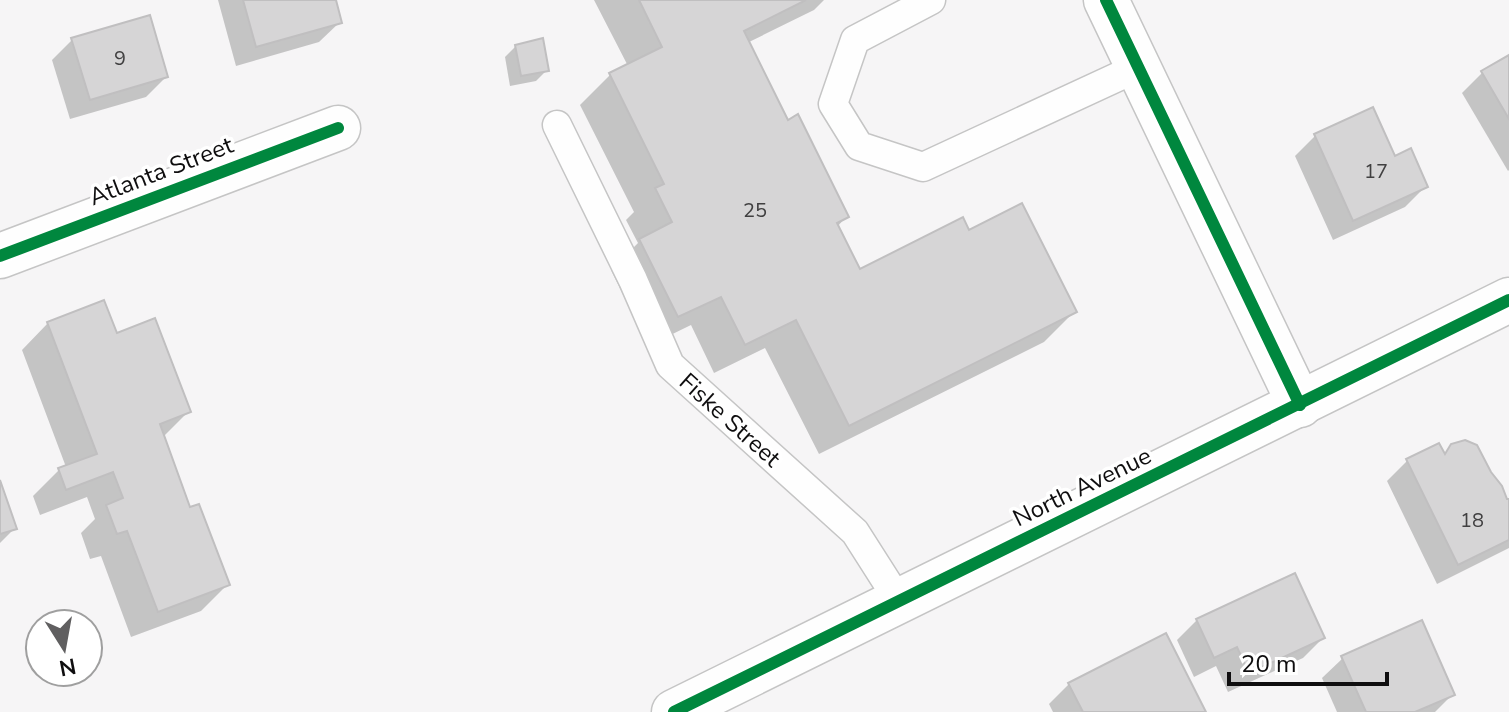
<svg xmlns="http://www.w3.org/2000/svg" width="1509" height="712" font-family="'Nunito Sans',sans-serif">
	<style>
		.shadow { fill: #0003 }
		.building { fill: #d6d5d6; stroke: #c0bfc0; stroke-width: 2 }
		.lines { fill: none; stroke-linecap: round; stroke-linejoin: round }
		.service-casing { stroke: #c5c5c5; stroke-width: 31 }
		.minor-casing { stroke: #c5c5c5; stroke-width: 47 }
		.service { stroke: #fefefe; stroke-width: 28 }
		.minor { stroke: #fefefe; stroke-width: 44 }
		.cycleway-casing { stroke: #fff; stroke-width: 17 }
		.cycleway { stroke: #00873e; stroke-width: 12 }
		.labels { text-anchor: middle; stroke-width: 7; stroke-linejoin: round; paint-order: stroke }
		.number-label { font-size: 20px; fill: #414041 }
		.street-label { font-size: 24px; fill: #0f0e0f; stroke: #fff }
	</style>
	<rect width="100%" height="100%" fill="#f6f5f6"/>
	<!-- shadow -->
	<g class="shadow">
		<polygon points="218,0 334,0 340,22 319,42 236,66"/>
		<polygon points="594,0 824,0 814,10 747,43 787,122 846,217 837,227 859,271 968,232 1074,312 1044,342 819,454 765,348 714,373 691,325 648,346 611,270 638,243 626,220 634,212 580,105 610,75 628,66"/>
		<polygon points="72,40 166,77 146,97 70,119 52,60"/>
		<polygon points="516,46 547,70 536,81 510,86 505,57"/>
		<polygon points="1509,57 1509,170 1508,171 1462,93 1482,73"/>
		<polygon points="1372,109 1394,158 1426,186 1405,207 1333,240 1295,156 1315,136"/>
		<polygon points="48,323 116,336 188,412 163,437 189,509 227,585 201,611 131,637 101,556 90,559 81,533 95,519 87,497 40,515 33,496 59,470 66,467 22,350"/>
		<polygon points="1453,446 1505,502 1509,501 1509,548 1437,584 1387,481 1407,461 1443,455"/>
		<polygon points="0,486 15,528 0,543"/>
		<polygon points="1197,620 1323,638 1303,658 1228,692 1216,666 1194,677 1177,640"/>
		<polygon points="1343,658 1453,694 1435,712 1337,712 1322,678"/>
		<polygon points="1069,684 1204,712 1053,712 1049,704"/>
	</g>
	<!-- building -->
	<g class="building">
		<polygon points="243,0 336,0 342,23 256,47"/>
		<polygon points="639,0 806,0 744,31 788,120 798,114 849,217 837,223 860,269 963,217 969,230 1022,203 1077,312 849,426 796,320 745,345 721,297 678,317 639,239 672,222 655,188 664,184 609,73 662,47"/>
		<polygon points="150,15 168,77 90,100 71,38"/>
		<polygon points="543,38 549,71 521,76 515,45"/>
		<polygon points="1509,55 1509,119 1481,71"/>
		<polygon points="1373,107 1395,156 1411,148 1428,187 1353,221 1314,134"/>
		<polygon points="104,300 117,333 155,318 191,412 160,424 190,507 199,504 230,585 158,612 127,531 117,534 106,505 123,498 113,472 66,490 58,468 97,454 47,322"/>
		<polygon points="1465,440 1477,445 1491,472 1502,486 1507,499 1509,499 1509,540 1458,565 1406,459 1439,443 1445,454 1451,444"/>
		<polygon points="0,480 17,529 0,534"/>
		<polygon points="1295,573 1325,638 1249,673 1237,647 1214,658 1196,619"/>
		<polygon points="1422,620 1455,695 1415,712 1366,712 1341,656"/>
		<polygon points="1166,633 1206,712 1083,712 1068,683"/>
	</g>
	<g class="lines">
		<!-- service casing -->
		<g class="service-casing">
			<g id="service">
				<polyline points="931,0 855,40 833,104 859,146 923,167 1139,67"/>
				<polyline points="557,125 633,280 670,365 855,532 899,601"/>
			</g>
		</g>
		<!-- minor casing -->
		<g class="minor-casing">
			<g id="minor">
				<polyline points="1106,0 1300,405"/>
				<polyline points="0,256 338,128"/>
				<polyline points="674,712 1509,300"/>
			</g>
		</g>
		<!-- service -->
		<use href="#service" class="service"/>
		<!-- minor -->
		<use href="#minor" class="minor"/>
		<!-- cycleway casing -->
		<g class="cycleway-casing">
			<g id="cycleway">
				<polyline points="1106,0 1300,405"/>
				<polyline points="0,256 338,128"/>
				<polyline points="674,712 1509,300"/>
			</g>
		</g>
		<!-- cycleway -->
		<use href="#cycleway" class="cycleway"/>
	</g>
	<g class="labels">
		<!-- number labels -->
		<g class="number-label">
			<text x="120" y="65">9</text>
			<text x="1376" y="178">17</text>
			<text x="755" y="217">25</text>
			<text x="1472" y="527">18</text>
		</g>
		<!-- street labels -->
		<g class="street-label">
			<text transform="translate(161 171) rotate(-21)" y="8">Atlanta Street</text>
			<text transform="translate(730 420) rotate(42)" y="8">Fiske Street</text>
			<text transform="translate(1082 487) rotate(-26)" y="8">North Avenue</text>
		</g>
	</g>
	<!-- north arrow -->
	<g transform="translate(64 648) rotate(169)"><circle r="38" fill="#ffffff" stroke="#9f9f9f" stroke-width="2"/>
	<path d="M0-6L14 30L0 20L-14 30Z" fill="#605f60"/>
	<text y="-12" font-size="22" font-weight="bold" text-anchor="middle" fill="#0f0e0f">N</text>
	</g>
	<!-- scale -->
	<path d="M1229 672v12h158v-12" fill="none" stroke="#0f0e0f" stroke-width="4"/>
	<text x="1241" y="672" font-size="24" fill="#0f0e0f" stroke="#ffffff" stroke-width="6" paint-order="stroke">20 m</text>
</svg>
